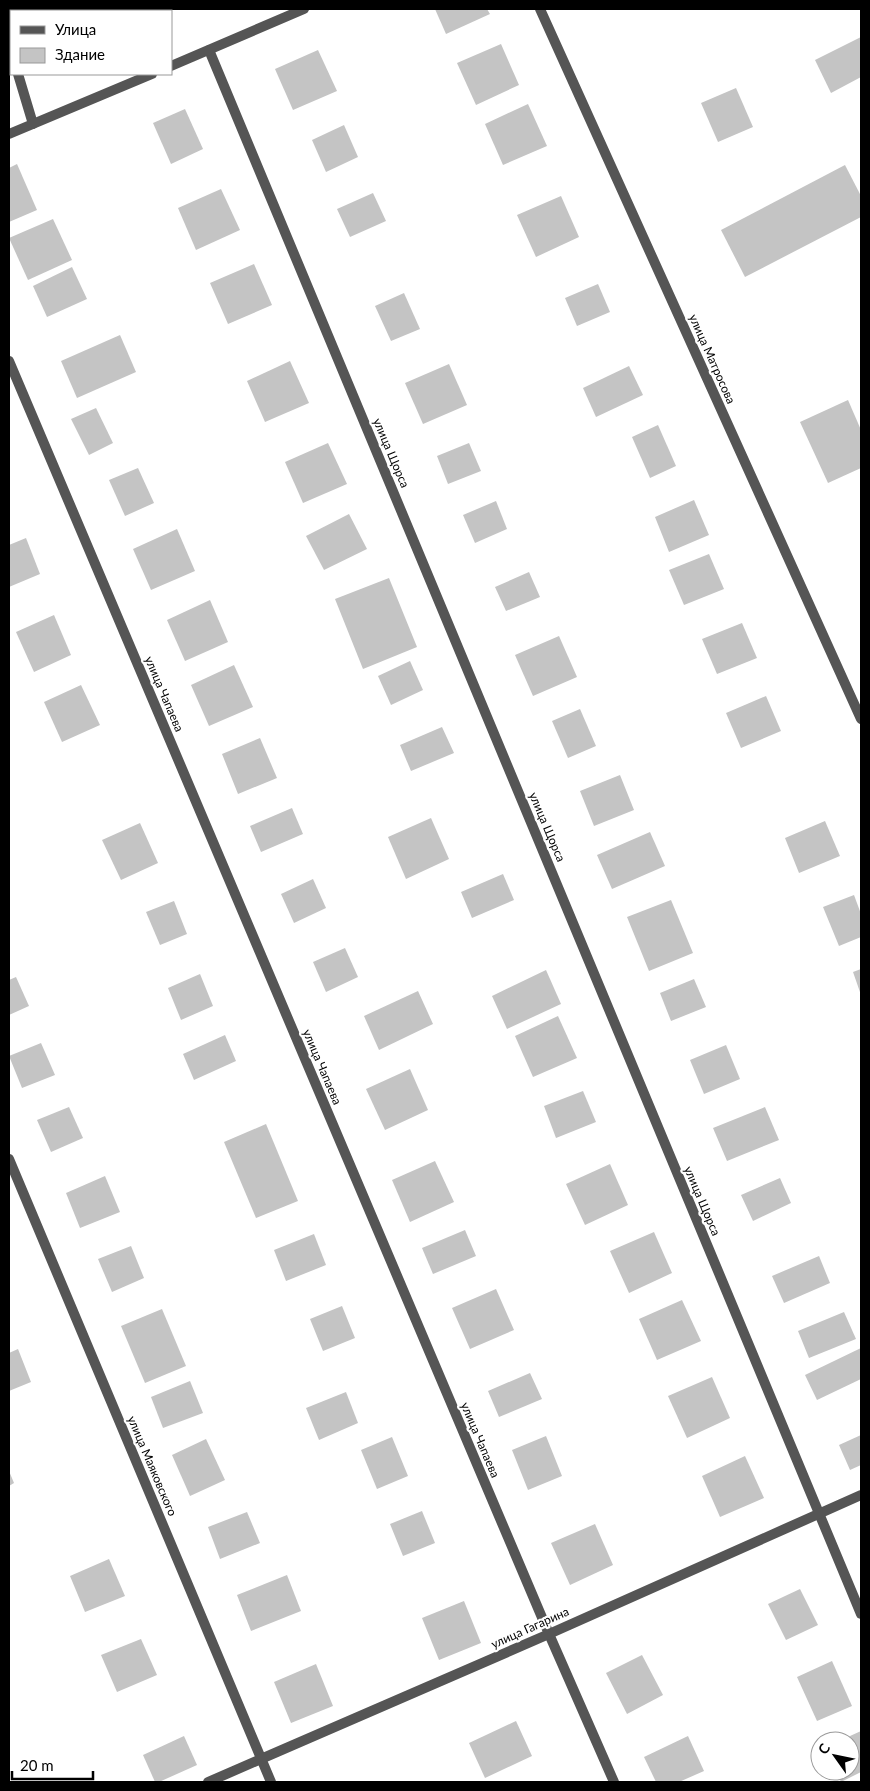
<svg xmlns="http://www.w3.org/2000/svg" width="870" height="1791" font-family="Lato,sans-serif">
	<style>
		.building { fill: #c4c4c4 }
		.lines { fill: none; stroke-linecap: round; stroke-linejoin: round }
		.minor { stroke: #555; stroke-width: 10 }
		.tertiary { stroke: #555; stroke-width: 10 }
		.labels { text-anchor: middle; stroke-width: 4.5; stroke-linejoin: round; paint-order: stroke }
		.street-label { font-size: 12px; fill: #000; stroke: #fff }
	</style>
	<rect width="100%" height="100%" fill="#fff"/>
	<!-- building -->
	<g class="building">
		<polygon points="21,9 62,9 63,11 22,11"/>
		<polygon points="107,9 150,9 144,11 108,11"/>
		<polygon points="435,9 487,9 490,14 446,34"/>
		<polygon points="861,37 861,77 831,93 815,60"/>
		<polygon points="501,44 519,85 476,105 457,63"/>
		<polygon points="318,50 337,91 293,110 275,69"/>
		<polygon points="736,88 753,127 718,142 701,103"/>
		<polygon points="528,104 547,146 503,165 485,124"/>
		<polygon points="185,109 203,149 171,164 153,123"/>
		<polygon points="344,125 358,157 326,172 312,140"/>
		<polygon points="17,164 37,210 9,222 9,168"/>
		<polygon points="845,165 861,196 861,217 745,277 721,230"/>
		<polygon points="221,189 240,230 196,250 178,208"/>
		<polygon points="373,193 386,221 350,237 337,209"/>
		<polygon points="561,196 579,237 536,257 517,215"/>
		<polygon points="53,219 72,260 28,280 9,238"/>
		<polygon points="254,264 272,305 228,324 210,283"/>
		<polygon points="72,267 87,299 47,317 33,286"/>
		<polygon points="598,284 610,312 577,326 565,298"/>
		<polygon points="404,293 420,329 391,341 375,306"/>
		<polygon points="120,335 136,372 77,398 61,361"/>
		<polygon points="290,361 309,403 265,422 247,381"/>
		<polygon points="449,364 467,405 423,424 405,383"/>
		<polygon points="629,366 643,395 596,417 583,388"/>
		<polygon points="848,400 861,430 861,468 828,483 800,422"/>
		<polygon points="96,408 113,443 89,455 71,419"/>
		<polygon points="658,425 676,466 650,478 632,437"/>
		<polygon points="328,443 347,484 303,503 285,462"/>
		<polygon points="469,443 481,471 448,484 437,456"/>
		<polygon points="138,468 154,503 125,516 109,480"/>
		<polygon points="694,500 709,535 669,552 655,517"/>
		<polygon points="496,501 507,529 475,543 463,515"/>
		<polygon points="349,514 367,549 324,570 306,536"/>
		<polygon points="177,529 195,571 151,590 133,549"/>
		<polygon points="26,538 40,574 9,587 9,545"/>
		<polygon points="709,554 724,589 684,605 669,570"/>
		<polygon points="529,572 540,597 506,611 495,587"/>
		<polygon points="389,578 417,647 363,669 335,599"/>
		<polygon points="210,600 228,642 185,661 167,620"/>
		<polygon points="54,615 71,655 34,672 16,632"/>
		<polygon points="742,623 757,658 717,674 702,639"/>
		<polygon points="559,636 577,677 533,696 515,655"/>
		<polygon points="410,661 423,690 391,705 378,676"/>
		<polygon points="234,665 253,707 209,726 191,685"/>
		<polygon points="81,685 100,725 62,742 44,702"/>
		<polygon points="766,696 781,731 741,748 726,713"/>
		<polygon points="580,709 596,746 568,758 552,721"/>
		<polygon points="442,727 454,753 411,771 400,745"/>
		<polygon points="260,738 277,778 238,794 222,754"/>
		<polygon points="620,775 634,810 594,826 580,791"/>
		<polygon points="292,808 303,834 261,852 250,826"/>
		<polygon points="431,818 449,859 406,879 388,837"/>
		<polygon points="825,821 840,856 799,873 785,838"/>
		<polygon points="140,823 158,863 121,880 102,840"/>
		<polygon points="650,832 665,866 612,889 597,855"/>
		<polygon points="503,874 514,900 472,918 461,892"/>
		<polygon points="313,879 326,908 294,923 281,894"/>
		<polygon points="854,895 861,914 861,937 839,946 823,907"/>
		<polygon points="671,900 693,953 649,971 627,917"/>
		<polygon points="174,901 187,934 160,945 146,912"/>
		<polygon points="345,948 358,977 326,992 313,962"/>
		<polygon points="861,969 861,995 853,972"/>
		<polygon points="546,970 561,1004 507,1029 492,996"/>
		<polygon points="200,974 213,1006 181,1020 168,988"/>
		<polygon points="16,977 29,1006 9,1015 9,980"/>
		<polygon points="694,979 706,1007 671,1021 660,993"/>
		<polygon points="418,991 433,1024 379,1050 364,1016"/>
		<polygon points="558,1016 577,1058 533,1077 515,1036"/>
		<polygon points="225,1035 236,1061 194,1080 183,1054"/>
		<polygon points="41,1043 55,1075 22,1088 9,1056"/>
		<polygon points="726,1045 740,1079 704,1094 690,1060"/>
		<polygon points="410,1069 428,1110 385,1130 366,1089"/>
		<polygon points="583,1091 596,1122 556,1138 544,1106"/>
		<polygon points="69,1107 83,1138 51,1152 37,1120"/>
		<polygon points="765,1107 779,1140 727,1161 713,1128"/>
		<polygon points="266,1124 298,1201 256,1218 224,1142"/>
		<polygon points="435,1161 454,1202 410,1222 392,1180"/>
		<polygon points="610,1164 628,1205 585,1225 566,1184"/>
		<polygon points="105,1176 120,1212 80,1228 66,1193"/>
		<polygon points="780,1178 791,1203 753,1221 741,1195"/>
		<polygon points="465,1230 476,1256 433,1274 422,1248"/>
		<polygon points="654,1232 672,1273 629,1293 610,1251"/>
		<polygon points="314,1234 326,1265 286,1281 274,1250"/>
		<polygon points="131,1246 144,1278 112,1292 98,1259"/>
		<polygon points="819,1256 830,1283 784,1303 772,1276"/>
		<polygon points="496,1289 514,1330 470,1349 452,1308"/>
		<polygon points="682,1300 701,1341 657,1360 639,1319"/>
		<polygon points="342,1306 355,1338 323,1351 310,1319"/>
		<polygon points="162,1309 186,1366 145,1383 121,1326"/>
		<polygon points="844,1312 856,1339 809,1358 798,1331"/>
		<polygon points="861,1348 861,1379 817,1400 805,1375"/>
		<polygon points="18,1349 31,1382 9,1391 9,1353"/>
		<polygon points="530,1373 542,1399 499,1417 488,1391"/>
		<polygon points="712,1377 730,1418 687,1438 668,1396"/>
		<polygon points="190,1381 203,1413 163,1428 151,1397"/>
		<polygon points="346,1392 358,1423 319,1440 306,1408"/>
		<polygon points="861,1435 861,1465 850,1470 839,1445"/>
		<polygon points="546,1436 562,1476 528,1490 512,1450"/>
		<polygon points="392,1437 408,1476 377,1489 361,1450"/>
		<polygon points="206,1439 225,1480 190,1496 172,1455"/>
		<polygon points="745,1456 764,1498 720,1517 702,1476"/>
		<polygon points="9,1471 14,1483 9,1486"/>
		<polygon points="422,1511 435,1543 403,1556 390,1524"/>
		<polygon points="247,1512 260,1543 220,1559 208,1527"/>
		<polygon points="595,1524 613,1565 570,1585 551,1543"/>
		<polygon points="109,1559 125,1596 85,1612 70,1576"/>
		<polygon points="287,1575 301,1611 251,1631 237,1595"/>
		<polygon points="800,1589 818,1625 786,1640 768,1604"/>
		<polygon points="464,1601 481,1643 439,1660 422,1618"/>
		<polygon points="141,1639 157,1675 117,1692 101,1655"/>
		<polygon points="642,1655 663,1695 627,1714 606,1673"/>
		<polygon points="832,1661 852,1706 817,1721 797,1677"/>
		<polygon points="316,1664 333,1706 291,1723 274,1682"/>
		<polygon points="516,1721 532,1756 485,1778 469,1743"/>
		<polygon points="861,1731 861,1772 841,1782 836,1771 850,1771 850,1741 839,1741"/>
		<polygon points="184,1736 197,1765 159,1782 155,1782 143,1755"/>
		<polygon points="688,1736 704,1771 679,1782 656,1782 644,1757"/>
	</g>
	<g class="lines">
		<!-- minor -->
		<g class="minor">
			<polyline points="540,9 861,719"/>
			<polyline points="9,45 11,51"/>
			<polyline points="209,50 861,1614"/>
			<polyline points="18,74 33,124"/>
			<polyline points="9,361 549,1634 614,1782"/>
			<polyline points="9,1159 271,1782"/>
			<polyline points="208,1782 549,1634 861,1495"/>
		</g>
		<!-- tertiary -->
		<g class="tertiary">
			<polyline points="171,66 304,9"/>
			<polyline points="9,134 152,74"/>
		</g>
	</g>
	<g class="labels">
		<!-- street labels -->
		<g class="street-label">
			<text transform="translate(712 359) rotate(66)" y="4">улица Матросова</text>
			<text transform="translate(391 453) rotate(67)" y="4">улица Щорса</text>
			<text transform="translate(164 694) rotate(67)" y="4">улица Чапаева</text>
			<text transform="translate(547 827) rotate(67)" y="4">улица Щорса</text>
			<text transform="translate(322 1067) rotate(67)" y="4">улица Чапаева</text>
			<text transform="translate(702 1201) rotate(67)" y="4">улица Щорса</text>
			<text transform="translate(480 1440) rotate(67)" y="4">улица Чапаева</text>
			<text transform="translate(152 1466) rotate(67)" y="4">улица Маяковского</text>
			<text transform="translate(530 1628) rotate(-24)" y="4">улица Гагарина</text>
		</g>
	</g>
	<!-- border -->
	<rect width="870" height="1791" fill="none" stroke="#000000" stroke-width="20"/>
	<!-- legend -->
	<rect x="10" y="10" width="162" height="65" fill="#ffffff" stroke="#999999"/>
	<rect x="20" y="26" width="25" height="8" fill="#555555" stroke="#999999"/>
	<text x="55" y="35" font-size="15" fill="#000000">Улица</text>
	<rect x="20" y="48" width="25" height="15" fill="#c4c4c4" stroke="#999999"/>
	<text x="55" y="60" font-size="15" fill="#000000">Здание</text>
	<!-- north arrow -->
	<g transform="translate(835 1756) rotate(303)"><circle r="24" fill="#ffffff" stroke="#999999"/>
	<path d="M0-4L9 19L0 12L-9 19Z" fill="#000000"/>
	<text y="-8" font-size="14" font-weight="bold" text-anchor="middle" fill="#000000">С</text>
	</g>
	<!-- scale -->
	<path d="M12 1771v8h81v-8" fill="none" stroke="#000000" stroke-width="2.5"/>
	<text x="20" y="1771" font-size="15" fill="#000000" stroke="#ffffff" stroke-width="4" paint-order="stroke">20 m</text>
</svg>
